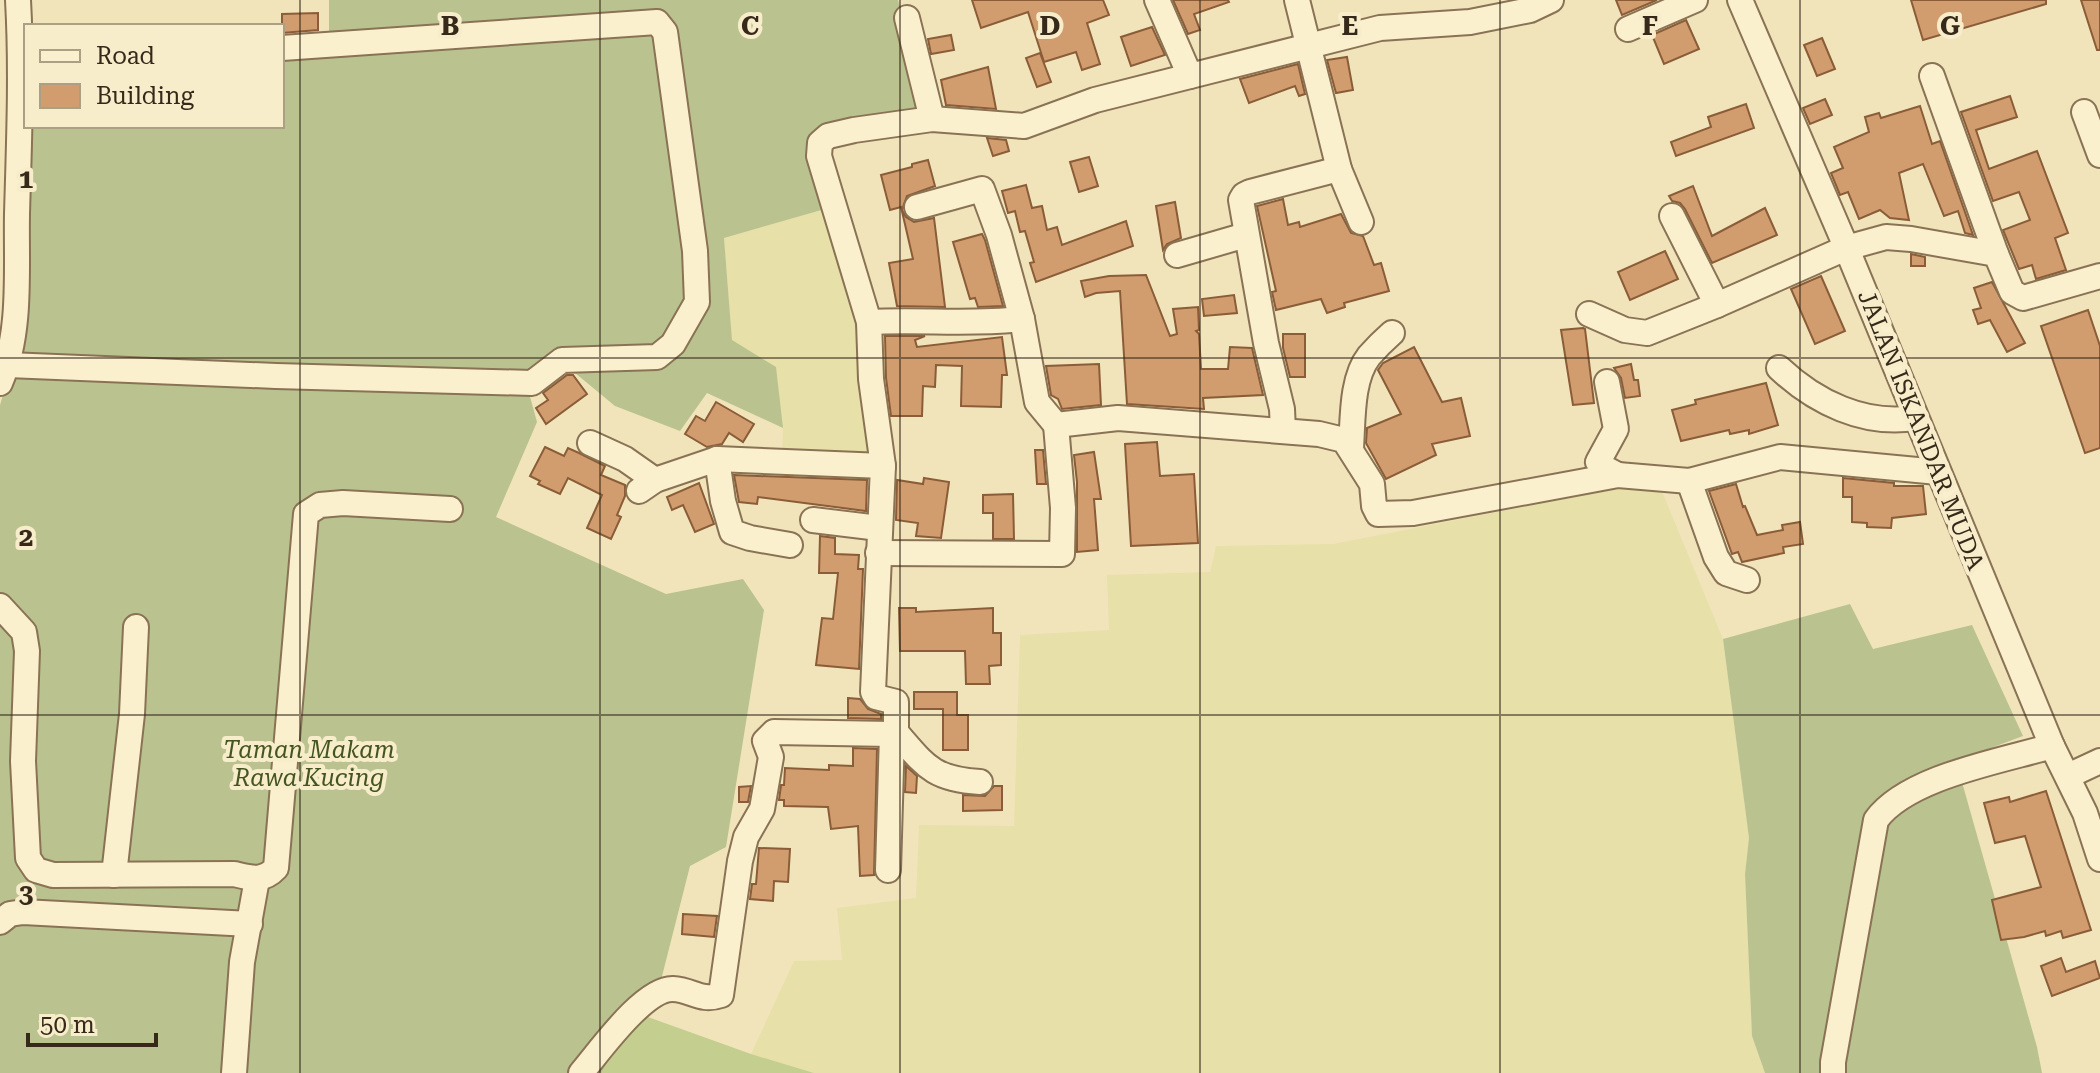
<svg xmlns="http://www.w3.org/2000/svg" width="2100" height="1073" font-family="'Roboto Serif',serif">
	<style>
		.farmland { fill: #e7e0a8 }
		.green { fill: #c4cf8f }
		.cemetery { fill: #bac38f }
		.building { fill: #d29d6e; stroke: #8a5d38; stroke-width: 2 }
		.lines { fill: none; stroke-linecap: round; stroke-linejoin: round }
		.minor-casing { stroke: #897354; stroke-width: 28 }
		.minor { stroke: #fbf0ce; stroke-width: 24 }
		.grid { fill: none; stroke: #37291a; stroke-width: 2; stroke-opacity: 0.55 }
		.labels { text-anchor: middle; stroke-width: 8; stroke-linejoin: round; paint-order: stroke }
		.street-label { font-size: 24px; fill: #37291a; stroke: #f8edcb }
		.park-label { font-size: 24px; font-style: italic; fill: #45551f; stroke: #f8edcb }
		.grid-label { font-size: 26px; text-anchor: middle; font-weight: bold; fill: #37291a; stroke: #f8edcb; stroke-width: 8; stroke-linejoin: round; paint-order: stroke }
	</style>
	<rect width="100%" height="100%" fill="#f1e4bb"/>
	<!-- farmland -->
	<g class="farmland">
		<polygon points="832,207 864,320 874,459 782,457 783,428 732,340 724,238"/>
		<polygon points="1659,484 1723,639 1749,838 1745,874 1752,1036 1765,1073 814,1073 751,1054 794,961 842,960 837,908 916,898 919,825 1014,826 1020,635 1109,630 1107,575 1210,572 1216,546 1333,544 1606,491"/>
	</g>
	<!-- green -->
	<polygon class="green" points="634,1012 751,1054 814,1073 602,1073"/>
	<!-- cemetery -->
	<g class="cemetery">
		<polygon points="329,0 898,0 926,110 810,136 832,207 724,238 732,340 776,367 783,428 707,393 680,431 615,406 569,368 529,393 537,422 496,517 666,594 743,579 764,610 726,847 690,866 657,996 634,1012 602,1073 0,1073 0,405 20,337 26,126 282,126 282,40 329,40"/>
		<polygon points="1850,604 1873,649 1972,625 2023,736 1956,761 2037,1047 2042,1073 1765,1073 1752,1036 1745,874 1749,838 1723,639"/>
	</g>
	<!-- building -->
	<g class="building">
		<polygon points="972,0 1103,0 1109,15 1087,23 1100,64 1082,70 1076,52 1044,62 1028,12 981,28"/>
		<polygon points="1173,0 1228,0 1229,2 1194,14 1200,30 1188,34"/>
		<polygon points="1616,0 1657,0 1622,15"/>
		<polygon points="1911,0 2046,0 2046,4 1923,40"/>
		<polygon points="2081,0 2100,0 2100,50 2097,50"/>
		<polygon points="318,13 318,30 282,33 282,14"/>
		<polygon points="1686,20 1699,49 1664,64 1652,35"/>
		<polygon points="1152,27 1165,55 1131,66 1121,37"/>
		<polygon points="951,35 954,50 931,54 928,39"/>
		<polygon points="1822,38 1835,69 1817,76 1804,45"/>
		<polygon points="1040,53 1051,82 1037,87 1026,58"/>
		<polygon points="1347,57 1353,90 1336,93 1327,60"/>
		<polygon points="1298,64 1305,94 1299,96 1295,86 1249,103 1240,79"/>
		<polygon points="988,67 996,109 946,105 941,80"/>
		<polygon points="2010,96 2017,117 1976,130 1989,169 2037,151 2068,233 2055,238 2066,270 2036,279 2032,265 2019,269 2003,230 2030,220 2019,192 1993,201 1961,112"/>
		<polygon points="1825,99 1832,115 1810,124 1803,108"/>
		<polygon points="1746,104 1754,128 1676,156 1671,142 1711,127 1708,117"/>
		<polygon points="1920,106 1932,144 1940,141 1973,235 1965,233 1958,211 1944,216 1923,164 1899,173 1909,220 1890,218 1880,210 1859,219 1848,192 1840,195 1831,173 1843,168 1834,147 1869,132 1865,117 1879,113 1881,118"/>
		<polygon points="987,138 1006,140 1009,151 993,156"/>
		<polygon points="1089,157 1098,186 1079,192 1070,162"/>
		<polygon points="928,160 935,186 907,196 902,210 906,217 914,222 934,218 945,307 897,306 889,263 913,259 901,207 890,210 881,175 912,167 912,164"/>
		<polygon points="1026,185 1032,208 1042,206 1047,230 1057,227 1062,245 1126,221 1133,246 1036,282 1030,263 1034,262 1025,231 1020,232 1015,211 1008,213 1002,191"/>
		<polygon points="1693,186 1712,236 1765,208 1777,235 1712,263 1685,209 1680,203 1672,201 1669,196"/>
		<polygon points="1283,199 1288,225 1299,222 1300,227 1341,214 1351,233 1363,236 1374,265 1381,263 1389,291 1344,303 1345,307 1327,313 1321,299 1276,310 1272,292 1276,291 1257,206"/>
		<polygon points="1175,202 1181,238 1167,244 1163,250 1156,206"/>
		<polygon points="982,234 985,240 1003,306 978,307 975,298 970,299 953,242"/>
		<polygon points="1665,251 1678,279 1630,300 1618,272"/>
		<polygon points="1911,254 1925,257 1925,266 1911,266"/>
		<polygon points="1146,275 1170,336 1177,334 1173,309 1198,307 1199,330 1196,331 1199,334 1201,369 1228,369 1230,347 1252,348 1263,395 1203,398 1204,409 1127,404 1120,291 1096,293 1085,297 1081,281 1109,276"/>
		<polygon points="1821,276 1845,331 1815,344 1791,289"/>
		<polygon points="1992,282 2025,343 2007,352 1990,320 1978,324 1973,310 1981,308 1974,288"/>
		<polygon points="1234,295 1237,313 1204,316 1202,299"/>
		<polygon points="2088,310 2100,346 2100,448 2085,453 2041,326"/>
		<polygon points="1583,328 1585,329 1594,403 1573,405 1561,330"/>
		<polygon points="1283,334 1305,334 1305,377 1290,377 1283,348"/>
		<polygon points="885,336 925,336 915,340 917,347 1002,337 1007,375 1002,375 1001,407 961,406 962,366 936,365 935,387 923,386 922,416 891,416 886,378"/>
		<polygon points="1414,347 1442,402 1461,398 1470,436 1432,444 1436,455 1386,479 1366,443 1367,428 1401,414 1378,370 1383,363"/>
		<polygon points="1099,364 1101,405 1062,409 1058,399 1051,395 1046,366"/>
		<polygon points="1631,364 1634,380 1638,380 1640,396 1625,398 1621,378 1614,368"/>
		<polygon points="567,375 573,375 587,394 546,424 536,408 548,400 543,393"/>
		<polygon points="1766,383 1778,425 1749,434 1749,430 1730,434 1729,430 1681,441 1672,410 1696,404 1695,400"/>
		<polygon points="716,402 754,424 743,442 729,433 722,444 707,447 685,434 696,416 705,421"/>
		<polygon points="1157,442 1160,476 1194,474 1198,543 1131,546 1125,444"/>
		<polygon points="545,447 564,456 568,448 579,453 605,466 601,475 625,485 625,496 617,515 621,517 611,539 587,528 602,495 568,478 560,494 538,484 540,481 530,476"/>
		<polygon points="1035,450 1043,450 1046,484 1037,484"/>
		<polygon points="1094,452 1101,499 1094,499 1098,550 1077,552 1077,482 1074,455"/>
		<polygon points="734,475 867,480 866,511 758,497 757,504 739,502"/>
		<polygon points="924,478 949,482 941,538 916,536 918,523 896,520 897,480 923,484"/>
		<polygon points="1843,478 1894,483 1894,486 1923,486 1926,514 1892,518 1891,528 1867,527 1867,523 1852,522 1852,497 1843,497"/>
		<polygon points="699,483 714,524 695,532 683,505 672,510 667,497"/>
		<polygon points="1736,484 1743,507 1745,506 1757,535 1783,530 1782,525 1800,522 1803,544 1783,547 1784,553 1742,562 1738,552 1732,554 1709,491"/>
		<polygon points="1013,494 1014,539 993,539 993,513 983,513 983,495"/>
		<polygon points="820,536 835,538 835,554 859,555 858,569 863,569 859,669 816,665 822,618 833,619 838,573 819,573"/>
		<polygon points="899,608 916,608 916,612 993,608 993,633 1001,633 1001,665 989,666 990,684 966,684 965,651 900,651"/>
		<polygon points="914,692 957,692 957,715 968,715 968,750 943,750 943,709 914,709"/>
		<polygon points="848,698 860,699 868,709 881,714 881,719 848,718"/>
		<polygon points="853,748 877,749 874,875 860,876 858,826 831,829 828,807 784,806 784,800 779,800 781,785 784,785 785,768 829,770 829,765 853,766"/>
		<polygon points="906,766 917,776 916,793 905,792"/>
		<polygon points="751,786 748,802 739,802 739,787"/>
		<polygon points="994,786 1002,786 1002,810 963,811 963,795 985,796"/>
		<polygon points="2046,791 2091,930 2063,938 2061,931 2046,936 2045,931 2024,937 2001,940 1992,900 2041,887 2025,836 1995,843 1984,803 2009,797 2010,802"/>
		<polygon points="759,848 790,849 788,882 774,881 773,901 750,899 752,884 756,884"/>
		<polygon points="683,914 717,916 714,937 682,934"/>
		<polygon points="2061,958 2066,972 2095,961 2100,978 2052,996 2041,966"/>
	</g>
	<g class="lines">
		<!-- minor casing -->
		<g class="minor-casing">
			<g id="minor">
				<polyline points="1157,0 1190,76"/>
				<polyline points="1297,0 1339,169 1361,222"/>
				<polyline points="1740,0 1844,242 2052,746 2085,813 2100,859"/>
				<polyline points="907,18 932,119"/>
				<polyline points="1628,29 1695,0"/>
				<polyline points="1932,76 1996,254"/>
				<polyline points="2084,112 2100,155"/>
				<polyline points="917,207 982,189 999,235 1022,319 1037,402 1056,425 1118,418 1319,434 1344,440 1372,484 1374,506 1378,514 1413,513 1618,475 1689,481 1780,457 1938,472"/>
				<polyline points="1672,216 1717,305"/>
				<polyline points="1177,255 1246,235"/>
				<polyline points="1589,314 1625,330 1647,333 1717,305 1846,248 1886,237 1911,239 1996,254 2012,292 2023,298 2100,276"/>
				<path d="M869,322C920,319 970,325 1022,319"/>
				<polyline points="8,365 276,376 532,383 562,360 657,357 673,344 697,302 695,251 665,32 657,22 282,48"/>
				<path d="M1779,368C1815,402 1864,426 1915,418"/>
				<polyline points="1607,382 1616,429 1598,462 1601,466 1618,475"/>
				<path d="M0,383C22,332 16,269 17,214C19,143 22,71 18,0"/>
				<polyline points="1283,431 1282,409 1266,343 1241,200 1244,195 1250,192 1339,169"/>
				<polyline points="590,443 625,459 655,480"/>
				<path d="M1351,448C1353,420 1351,379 1369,356C1376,348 1384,340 1392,333"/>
				<polyline points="717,459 723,501 732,532 750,538 790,545"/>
				<polyline points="1689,481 1716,557 1726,573 1747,580"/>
				<polyline points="639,491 655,480 717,459 883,466"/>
				<polyline points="813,520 879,528"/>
				<polyline points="878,553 1062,554 1063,508 1056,425"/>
				<path d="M0,606L24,632L27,651L23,761L28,858L36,870L53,875L234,874C251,878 263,882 276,868L306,514L320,505L343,503L450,509"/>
				<path d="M894,730C925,765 931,779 980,782"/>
				<polyline points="2068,776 2100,761"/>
				<polyline points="888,870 892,734"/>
				<polyline points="114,875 132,714 136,627"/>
				<polyline points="0,922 10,914 23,912 250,924"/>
				<polyline points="234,1073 242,962 257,879"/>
				<path d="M581,1073C599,1052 644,988 673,989C693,990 700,1002 721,995L740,861L746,837L762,809L771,757L765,741L774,732L892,734L896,727V702L876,697L873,692L883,466L871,379L869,322L819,156L820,143L828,136L854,130L932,119L1024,126L1095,100L1380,28L1470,22L1530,10L1551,0"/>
				<path d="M1833,1073V1062L1876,820C1907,777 2001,761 2052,746"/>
			</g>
		</g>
		<!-- minor -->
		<use href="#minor" class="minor"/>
	</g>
	<!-- grid -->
	<path class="grid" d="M300,0V1073M600,0V1073M900,0V1073M1200,0V1073M1500,0V1073M1800,0V1073M0,358H2100M0,715H2100"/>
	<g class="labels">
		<!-- street labels -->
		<g class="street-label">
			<text transform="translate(1921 430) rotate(68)" y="8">JALAN ISKANDAR MUDA</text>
		</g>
		<!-- park labels -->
		<g class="park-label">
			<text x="309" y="758">Taman Makam<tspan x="309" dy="28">Rawa Kucing</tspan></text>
		</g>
	</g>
	<g class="grid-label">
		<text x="450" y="35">B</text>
		<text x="750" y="35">C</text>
		<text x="1050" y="35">D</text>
		<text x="1350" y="35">E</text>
		<text x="1650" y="35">F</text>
		<text x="1950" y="35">G</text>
		<text x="26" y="188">1</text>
		<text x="26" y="546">2</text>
		<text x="26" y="903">3</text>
	</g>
	<!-- legend -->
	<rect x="24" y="24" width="260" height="104" fill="#f8edcb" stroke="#ab9f84" stroke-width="2"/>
	<rect x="40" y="50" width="40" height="12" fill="#fbf0ce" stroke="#ab9f84" stroke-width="2"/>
	<text x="96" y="64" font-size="24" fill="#37291a">Road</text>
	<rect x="40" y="84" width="40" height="24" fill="#d29d6e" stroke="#ab9f84" stroke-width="2"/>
	<text x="96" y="104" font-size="24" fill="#37291a">Building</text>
	<!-- scale -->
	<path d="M28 1033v12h128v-12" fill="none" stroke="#37291a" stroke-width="4"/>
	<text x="40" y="1033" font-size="24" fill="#37291a" stroke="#f8edcb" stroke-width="6" paint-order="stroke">50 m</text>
</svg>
